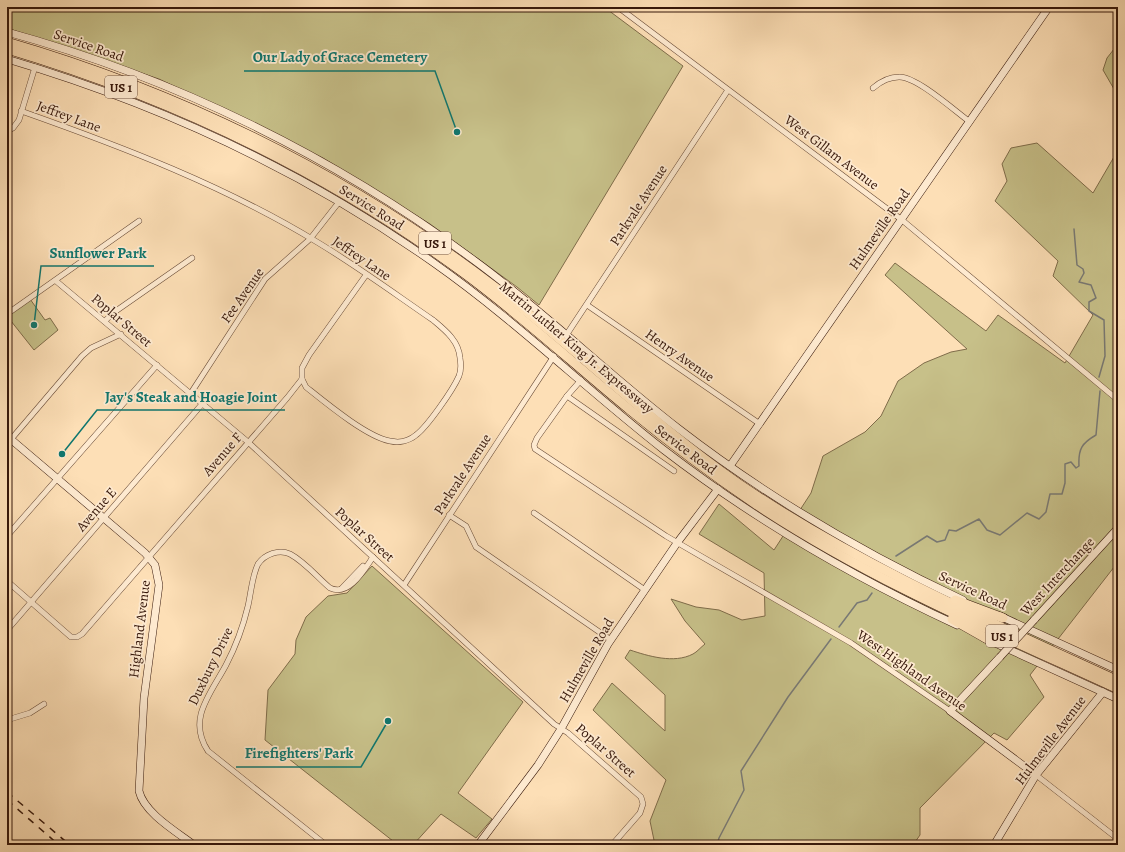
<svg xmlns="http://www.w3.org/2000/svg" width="1125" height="852" font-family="Alegreya,serif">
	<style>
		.green { fill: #c7c089; stroke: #7f6c4a }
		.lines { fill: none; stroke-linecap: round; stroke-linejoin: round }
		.stream { stroke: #797974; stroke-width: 1.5 }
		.street-casing { stroke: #684a36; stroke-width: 6 }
		.secondary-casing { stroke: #37180b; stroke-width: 8 }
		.highway-casing { stroke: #37180b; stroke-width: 10 }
		.street { stroke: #feead0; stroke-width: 5 }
		.secondary { stroke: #feead0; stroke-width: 7 }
		.highway { stroke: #fddfb6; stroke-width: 9 }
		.rail { stroke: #37180b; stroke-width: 1.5; stroke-dasharray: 7 7; stroke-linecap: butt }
		.secondary-bridge-casing { stroke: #37180b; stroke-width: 8; stroke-linecap: butt }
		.secondary-bridge { stroke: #feead0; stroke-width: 7 }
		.labels { text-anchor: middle; stroke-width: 3.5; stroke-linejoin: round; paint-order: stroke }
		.shield { fill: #feead0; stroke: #735746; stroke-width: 1 }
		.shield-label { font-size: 13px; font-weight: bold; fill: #37180b }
		.street-label { font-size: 14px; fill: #37180b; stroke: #feead0 }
		.leader { fill: none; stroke: #0f766e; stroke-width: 1.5 }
		.callout-dot { fill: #0f766e; stroke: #feead0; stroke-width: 1.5 }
		.callout-label { font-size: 15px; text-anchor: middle; font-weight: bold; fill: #0f766e; stroke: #feead0; stroke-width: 3.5; stroke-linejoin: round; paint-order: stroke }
	</style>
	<rect width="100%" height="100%" fill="#fddfb6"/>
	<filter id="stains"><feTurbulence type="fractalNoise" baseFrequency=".005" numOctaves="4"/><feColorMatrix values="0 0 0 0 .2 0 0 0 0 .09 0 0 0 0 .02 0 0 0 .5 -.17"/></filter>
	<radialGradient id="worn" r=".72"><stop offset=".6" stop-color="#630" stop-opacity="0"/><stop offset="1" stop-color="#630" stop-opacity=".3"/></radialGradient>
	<!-- green -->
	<g class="green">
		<polygon points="7,7 604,7 683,66 539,305 517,287 430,224 323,158 159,79 7,28"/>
		<polygon points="1118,44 1118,96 1103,70 1107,58"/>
		<path d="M1037,143L1093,193L1118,150V562L1030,675L1044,697L1007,740L994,733L920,808V835L913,845H655L650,821L666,780L593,710L612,683L665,731V695L625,658L630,650C648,656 674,664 693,654C697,652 701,647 705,644L685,621L671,599L696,607L719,610L742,620L765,616L764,573L699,534L719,504L774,550L811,493L823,456L865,432L881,416L898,381L924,363L951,352L967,349L885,275L895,263L986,331L998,315L1065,363L1093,315L1053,276L1058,261L995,201L1007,181L1002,164L1011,148Z"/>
		<polygon points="30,299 45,320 50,318 58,330 34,350 7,316"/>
		<polygon points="372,566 523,702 458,793 492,819 476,838 441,814 413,845 398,845 265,740 268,690 295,654 296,640 306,617 328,596 347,593"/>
	</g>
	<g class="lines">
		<!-- stream -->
		<g class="stream">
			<polyline points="1074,229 1077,265 1083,269 1084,273 1079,282 1091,285 1096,298 1089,302 1089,311 1104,320 1105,356 1099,377"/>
			<path d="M896,556L927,536L937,542L945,540L949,530L956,531L979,519L987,530L1000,535L1027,513L1039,519L1046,512L1050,494H1062L1065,483V464L1071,462L1076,468L1079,466C1078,449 1082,443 1096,435L1100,391"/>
			<polyline points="839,627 857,603 867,600 872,593"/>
			<polyline points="717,845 719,838 744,790 741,771 788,697 831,639"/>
		</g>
		<!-- street casing -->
		<g class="street-casing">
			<g id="street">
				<polyline points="618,7 902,220 1118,400"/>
				<path d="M873,88C880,82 889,77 899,77C916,76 955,111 970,122"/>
				<path d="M21,111C123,147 225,186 317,242C357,266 395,294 433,320C445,330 459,341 460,358C461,364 461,371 459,376C453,390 427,427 416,435C409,441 399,443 390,441C367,437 326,403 306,387L302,379"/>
				<polyline points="7,131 13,128 19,120 35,67"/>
				<polyline points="56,281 248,442 554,724 568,733 641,797 643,804 640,813 612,845"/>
				<polyline points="587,305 760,424"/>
				<polyline points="7,314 139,221"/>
				<polyline points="105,321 113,313 192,258"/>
				<polyline points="567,334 728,90"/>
				<polyline points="581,380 567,396 537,438 534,445 535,449 666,536 851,643 950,711"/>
				<polyline points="191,393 265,279 310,239 339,202"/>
				<polyline points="567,396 674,471"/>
				<polyline points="7,444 82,356 91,348 121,334"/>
				<polyline points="534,513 645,590"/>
				<polyline points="449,515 466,526 476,547 611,640"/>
				<polyline points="7,536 157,365"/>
				<polyline points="7,581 71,637 77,637 82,634 287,398 302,379 302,368 309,355 366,275"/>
				<polyline points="404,585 554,356"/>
				<polyline points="342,588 363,566"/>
				<polyline points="7,630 203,403"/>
				<polyline points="7,672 9,673"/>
				<polyline points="7,720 30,713 44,704"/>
				<polyline points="1036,775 1118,839"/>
				<path d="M326,845L208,751C187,719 210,695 226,665C236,646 243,627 248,606C251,593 252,576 258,564C265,554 279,549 290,554C305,562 318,578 330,588C349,597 364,570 373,557"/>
			</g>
		</g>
		<!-- secondary casing -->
		<g class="secondary-casing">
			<g id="secondary">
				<path d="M7,32C175,78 335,157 475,261C546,313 609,375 679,429C767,497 863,553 963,600"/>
				<path d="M7,59C159,104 304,171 434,263C515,320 586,389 664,450C755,520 853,577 957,625"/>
				<path d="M7,436L145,553L155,565L159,585L144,698L139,791C144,813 177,832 194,845"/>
				<polyline points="730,466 1049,7"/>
				<polyline points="1000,616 1118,670"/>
				<polyline points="1034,620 1118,528"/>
				<polyline points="984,638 1118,699"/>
				<polyline points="1000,657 950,711 1036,775"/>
				<polyline points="478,845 538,765 561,729 608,644 677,543 718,489"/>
				<polyline points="994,845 1036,775 1103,692"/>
			</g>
		</g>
		<!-- highway casing -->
		<g class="highway-casing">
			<g id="highway">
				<path d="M7,42C182,93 346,174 491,284C576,348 651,423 739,484C857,564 988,621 1118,681"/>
				<path d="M7,49C171,98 327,172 465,274C522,316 575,365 630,410C670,443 711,474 754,503C868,579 994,632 1118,689"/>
				<polyline points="955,600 1003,618"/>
				<polyline points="952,619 989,640"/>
			</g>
		</g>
		<!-- street -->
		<use href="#street" class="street"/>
		<!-- secondary -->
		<use href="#secondary" class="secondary"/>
		<!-- highway -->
		<use href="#highway" class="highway"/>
		<!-- rail -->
		<g class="rail">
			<polyline points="7,792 70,845"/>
			<polyline points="7,800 59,845"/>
		</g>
		<!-- secondary-bridge casing -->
		<g class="secondary-bridge-casing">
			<polyline id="secondary-bridge" points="1000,657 1034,620"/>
		</g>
		<!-- secondary-bridge -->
		<use href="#secondary-bridge" class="secondary-bridge"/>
	</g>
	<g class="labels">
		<!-- shield labels -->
		<g class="shield">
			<rect x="105" y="76" width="32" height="22" rx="3"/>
			<rect x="419" y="232" width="32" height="22" rx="3"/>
			<rect x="986" y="625" width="32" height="22" rx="3"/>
		</g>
		<g class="shield-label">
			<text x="121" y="92">US 1</text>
			<text x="435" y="248">US 1</text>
			<text x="1002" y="641">US 1</text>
		</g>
		<!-- street labels -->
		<g class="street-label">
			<text transform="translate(89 45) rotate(19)" y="5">Service Road</text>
			<text transform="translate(69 116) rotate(20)" y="5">Jeffrey Lane</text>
			<text transform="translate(832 152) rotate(37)" y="5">West Gillam Avenue</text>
			<text transform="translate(638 205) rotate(-57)" y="5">Parkvale Avenue</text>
			<text transform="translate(372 207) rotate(32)" y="5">Service Road</text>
			<text transform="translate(879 229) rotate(-55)" y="5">Hulmeville Road</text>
			<text transform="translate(362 258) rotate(34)" y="5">Jeffrey Lane</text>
			<text transform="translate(242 295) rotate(-55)" y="5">Fee Avenue</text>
			<text transform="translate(122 320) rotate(40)" y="5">Poplar Street</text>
			<text transform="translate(577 347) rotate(40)" y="5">Martin Luther King Jr. Expressway</text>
			<text transform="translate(680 355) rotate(35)" y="5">Henry Avenue</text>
			<text transform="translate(686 449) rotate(37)" y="5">Service Road</text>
			<text transform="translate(222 454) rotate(-49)" y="5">Avenue F</text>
			<text transform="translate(462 474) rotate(-57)" y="5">Parkvale Avenue</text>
			<text transform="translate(96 509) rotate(-49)" y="5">Avenue E</text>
			<text transform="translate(365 534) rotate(42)" y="5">Poplar Street</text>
			<text transform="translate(1057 576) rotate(-47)" y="5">West Interchange</text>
			<text transform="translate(973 590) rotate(25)" y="5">Service Road</text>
			<text transform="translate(139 629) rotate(-83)" y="5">Highland Avenue</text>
			<text transform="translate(586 660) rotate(-60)" y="5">Hulmeville Road</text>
			<text transform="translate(210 666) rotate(-64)" y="5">Duxbury Drive</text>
			<text transform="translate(912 670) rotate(35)" y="5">West Highland Avenue</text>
			<text transform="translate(1050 740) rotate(-53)" y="5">Hulmeville Avenue</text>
			<text transform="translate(606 750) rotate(41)" y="5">Poplar Street</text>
		</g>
	</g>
	<!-- callouts -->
	<path class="leader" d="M457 132L435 71H244M34 325L41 266H154M62 454L97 410H285M388 721L361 767H236"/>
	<g class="callout-dot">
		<circle cx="457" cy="132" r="4"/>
		<circle cx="34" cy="325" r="4"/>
		<circle cx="62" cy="454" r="4"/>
		<circle cx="388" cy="721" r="4"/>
	</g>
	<g class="callout-label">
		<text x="340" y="62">Our Lady of Grace Cemetery</text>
		<text x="98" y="258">Sunflower Park</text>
		<text x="191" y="402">Jay's Steak and Hoagie Joint</text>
		<text x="299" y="758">Firefighters' Park</text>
	</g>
	<!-- margin -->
	<rect width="1125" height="852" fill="none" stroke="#fddfb6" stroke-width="24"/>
	<rect x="8" y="8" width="1109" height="836" fill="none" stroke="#37180b" stroke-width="2"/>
	<rect x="12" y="12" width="1101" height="828" fill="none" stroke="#37180b"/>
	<rect width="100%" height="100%" filter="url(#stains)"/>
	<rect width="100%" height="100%" fill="url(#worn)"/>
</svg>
